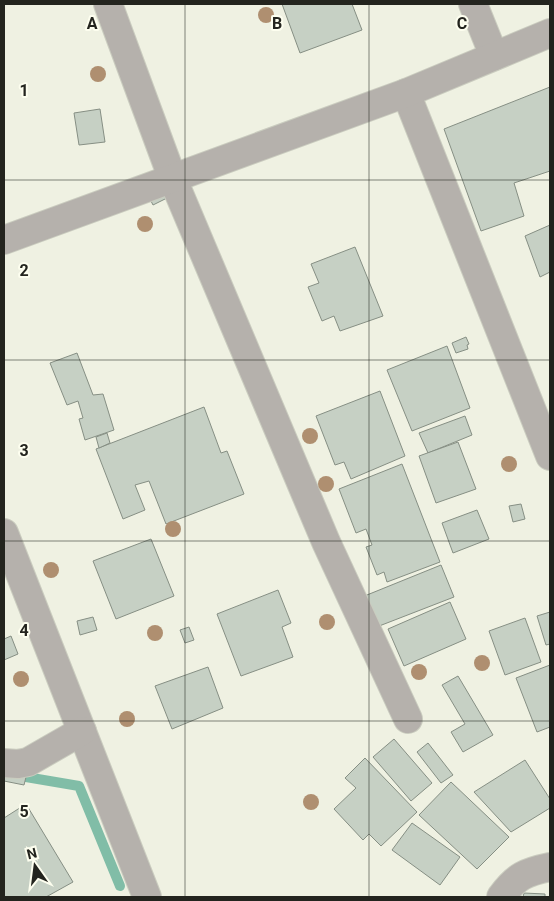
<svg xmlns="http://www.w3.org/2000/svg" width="554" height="901" font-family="Roboto,sans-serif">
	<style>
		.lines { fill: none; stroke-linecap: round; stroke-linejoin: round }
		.stream { stroke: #81bda7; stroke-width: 10 }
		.building { fill: #c6d0c4; stroke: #868f84 }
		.minor-casing { stroke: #caccbf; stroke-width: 30 }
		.minor { stroke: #b5b1ac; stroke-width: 28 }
		.tree { fill: #af8f70 }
		.grid { fill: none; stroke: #23241e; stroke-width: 1; stroke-opacity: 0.55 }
		.grid-label { font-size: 16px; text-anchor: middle; font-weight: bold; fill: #23241e; stroke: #fdfeef; stroke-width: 4; stroke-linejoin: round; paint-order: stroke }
	</style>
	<rect width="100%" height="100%" fill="#eff1e2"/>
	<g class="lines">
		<!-- stream -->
		<polyline class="stream" points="26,777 79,786 120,886"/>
	</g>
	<!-- building -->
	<g class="building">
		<polygon points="282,4 352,4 362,30 300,53"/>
		<polygon points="550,87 550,171 514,183 524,216 481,231 444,129"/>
		<polygon points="100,109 105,142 79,145 74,113"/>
		<polygon points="162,186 167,198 153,205 147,193"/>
		<polygon points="550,225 550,272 540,277 525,236"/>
		<polygon points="355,247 383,316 340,331 334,316 322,321 308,287 319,283 311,264"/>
		<polygon points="466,337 469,344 467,345 468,349 456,353 452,343"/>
		<polygon points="447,346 470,408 412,431 387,370"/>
		<polygon points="77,353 93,395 103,394 114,430 85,440 79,419 83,418 78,401 67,405 50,363"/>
		<polygon points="380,391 405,456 351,479 344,462 335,465 316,416"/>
		<polygon points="204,407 221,453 227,451 244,494 166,524 149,481 135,485 145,510 123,519 96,449"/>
		<polygon points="465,416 472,435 428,453 419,433"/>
		<polygon points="107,433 110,443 99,448 96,437"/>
		<polygon points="458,442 476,489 436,503 419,456"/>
		<polygon points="402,464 440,562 387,582 384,572 377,575 366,547 372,545 366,529 356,533 339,489"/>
		<polygon points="521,504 525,519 513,522 509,506"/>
		<polygon points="477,510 489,539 453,553 442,523"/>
		<polygon points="151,539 174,596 116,619 93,561"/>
		<polygon points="441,565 454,597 374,628 362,597"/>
		<polygon points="278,590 291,623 282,627 293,657 241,676 217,614"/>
		<polygon points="450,602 466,639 404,666 388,629"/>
		<polygon points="550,612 550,644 546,645 537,616"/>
		<polygon points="93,617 97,630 80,635 77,621"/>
		<polygon points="525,618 541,662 505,675 489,631"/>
		<polygon points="189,627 194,640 185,643 180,630"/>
		<polygon points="11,636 18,654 4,660 4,639"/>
		<polygon points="550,665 550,727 537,732 516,678"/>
		<polygon points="208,667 223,708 172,729 155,686"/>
		<polygon points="458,676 493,735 463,752 451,732 465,724 442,685"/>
		<polygon points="394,739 432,783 411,801 373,757"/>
		<polygon points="428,743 453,775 441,783 417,752"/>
		<polygon points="365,758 417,812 381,846 369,834 363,840 334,809 356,788 345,778"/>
		<polygon points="525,760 550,799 550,808 511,832 474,792"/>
		<polygon points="4,772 26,777 24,785 4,781"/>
		<polygon points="451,782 509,837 477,869 419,815"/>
		<polygon points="26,804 73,882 46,897 4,897 4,818"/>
		<polygon points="412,823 460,857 440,885 392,850"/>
		<polygon points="524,893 545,894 545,897 523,897"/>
	</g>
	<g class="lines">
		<!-- minor casing -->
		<g class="minor-casing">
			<g id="minor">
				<polyline points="108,4 172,177 326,542 408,719"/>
				<polyline points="473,4 494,56"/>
				<polyline points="406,93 550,456"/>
				<polyline points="4,240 406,93 550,33"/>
				<polyline points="4,533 147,897"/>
				<polyline points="4,763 18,764 28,762 82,731"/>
				<path d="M501,897C516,876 526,872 550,867"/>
			</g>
		</g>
		<!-- minor -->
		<use href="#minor" class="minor"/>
	</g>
	<!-- trees -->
	<g class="tree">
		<circle cx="266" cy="15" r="8"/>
		<circle cx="98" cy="74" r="8"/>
		<circle cx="145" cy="224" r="8"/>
		<circle cx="310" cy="436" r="8"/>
		<circle cx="509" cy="464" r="8"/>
		<circle cx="326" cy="484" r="8"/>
		<circle cx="173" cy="529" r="8"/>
		<circle cx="51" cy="570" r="8"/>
		<circle cx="327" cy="622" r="8"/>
		<circle cx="155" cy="633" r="8"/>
		<circle cx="482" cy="663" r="8"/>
		<circle cx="419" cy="672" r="8"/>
		<circle cx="21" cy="679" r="8"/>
		<circle cx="127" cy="719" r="8"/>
		<circle cx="311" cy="802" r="8"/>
	</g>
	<!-- grid -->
	<path class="grid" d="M185,4V897M369,4V897M4,180H550M4,360H550M4,541H550M4,721H550"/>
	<g class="grid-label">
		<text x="92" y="29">A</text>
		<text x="277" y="29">B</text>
		<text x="462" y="29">C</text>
		<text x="24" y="96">1</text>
		<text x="24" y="276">2</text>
		<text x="24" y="456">3</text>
		<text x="24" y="636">4</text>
		<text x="24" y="817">5</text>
	</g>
	<!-- border -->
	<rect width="554" height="901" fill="none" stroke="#23241e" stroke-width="10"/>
	<!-- north arrow -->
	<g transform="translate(35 866) rotate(346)" stroke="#fdfeef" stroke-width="4" paint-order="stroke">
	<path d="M0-4L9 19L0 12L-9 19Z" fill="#23241e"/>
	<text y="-8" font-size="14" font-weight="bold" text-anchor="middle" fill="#23241e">N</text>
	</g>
</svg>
